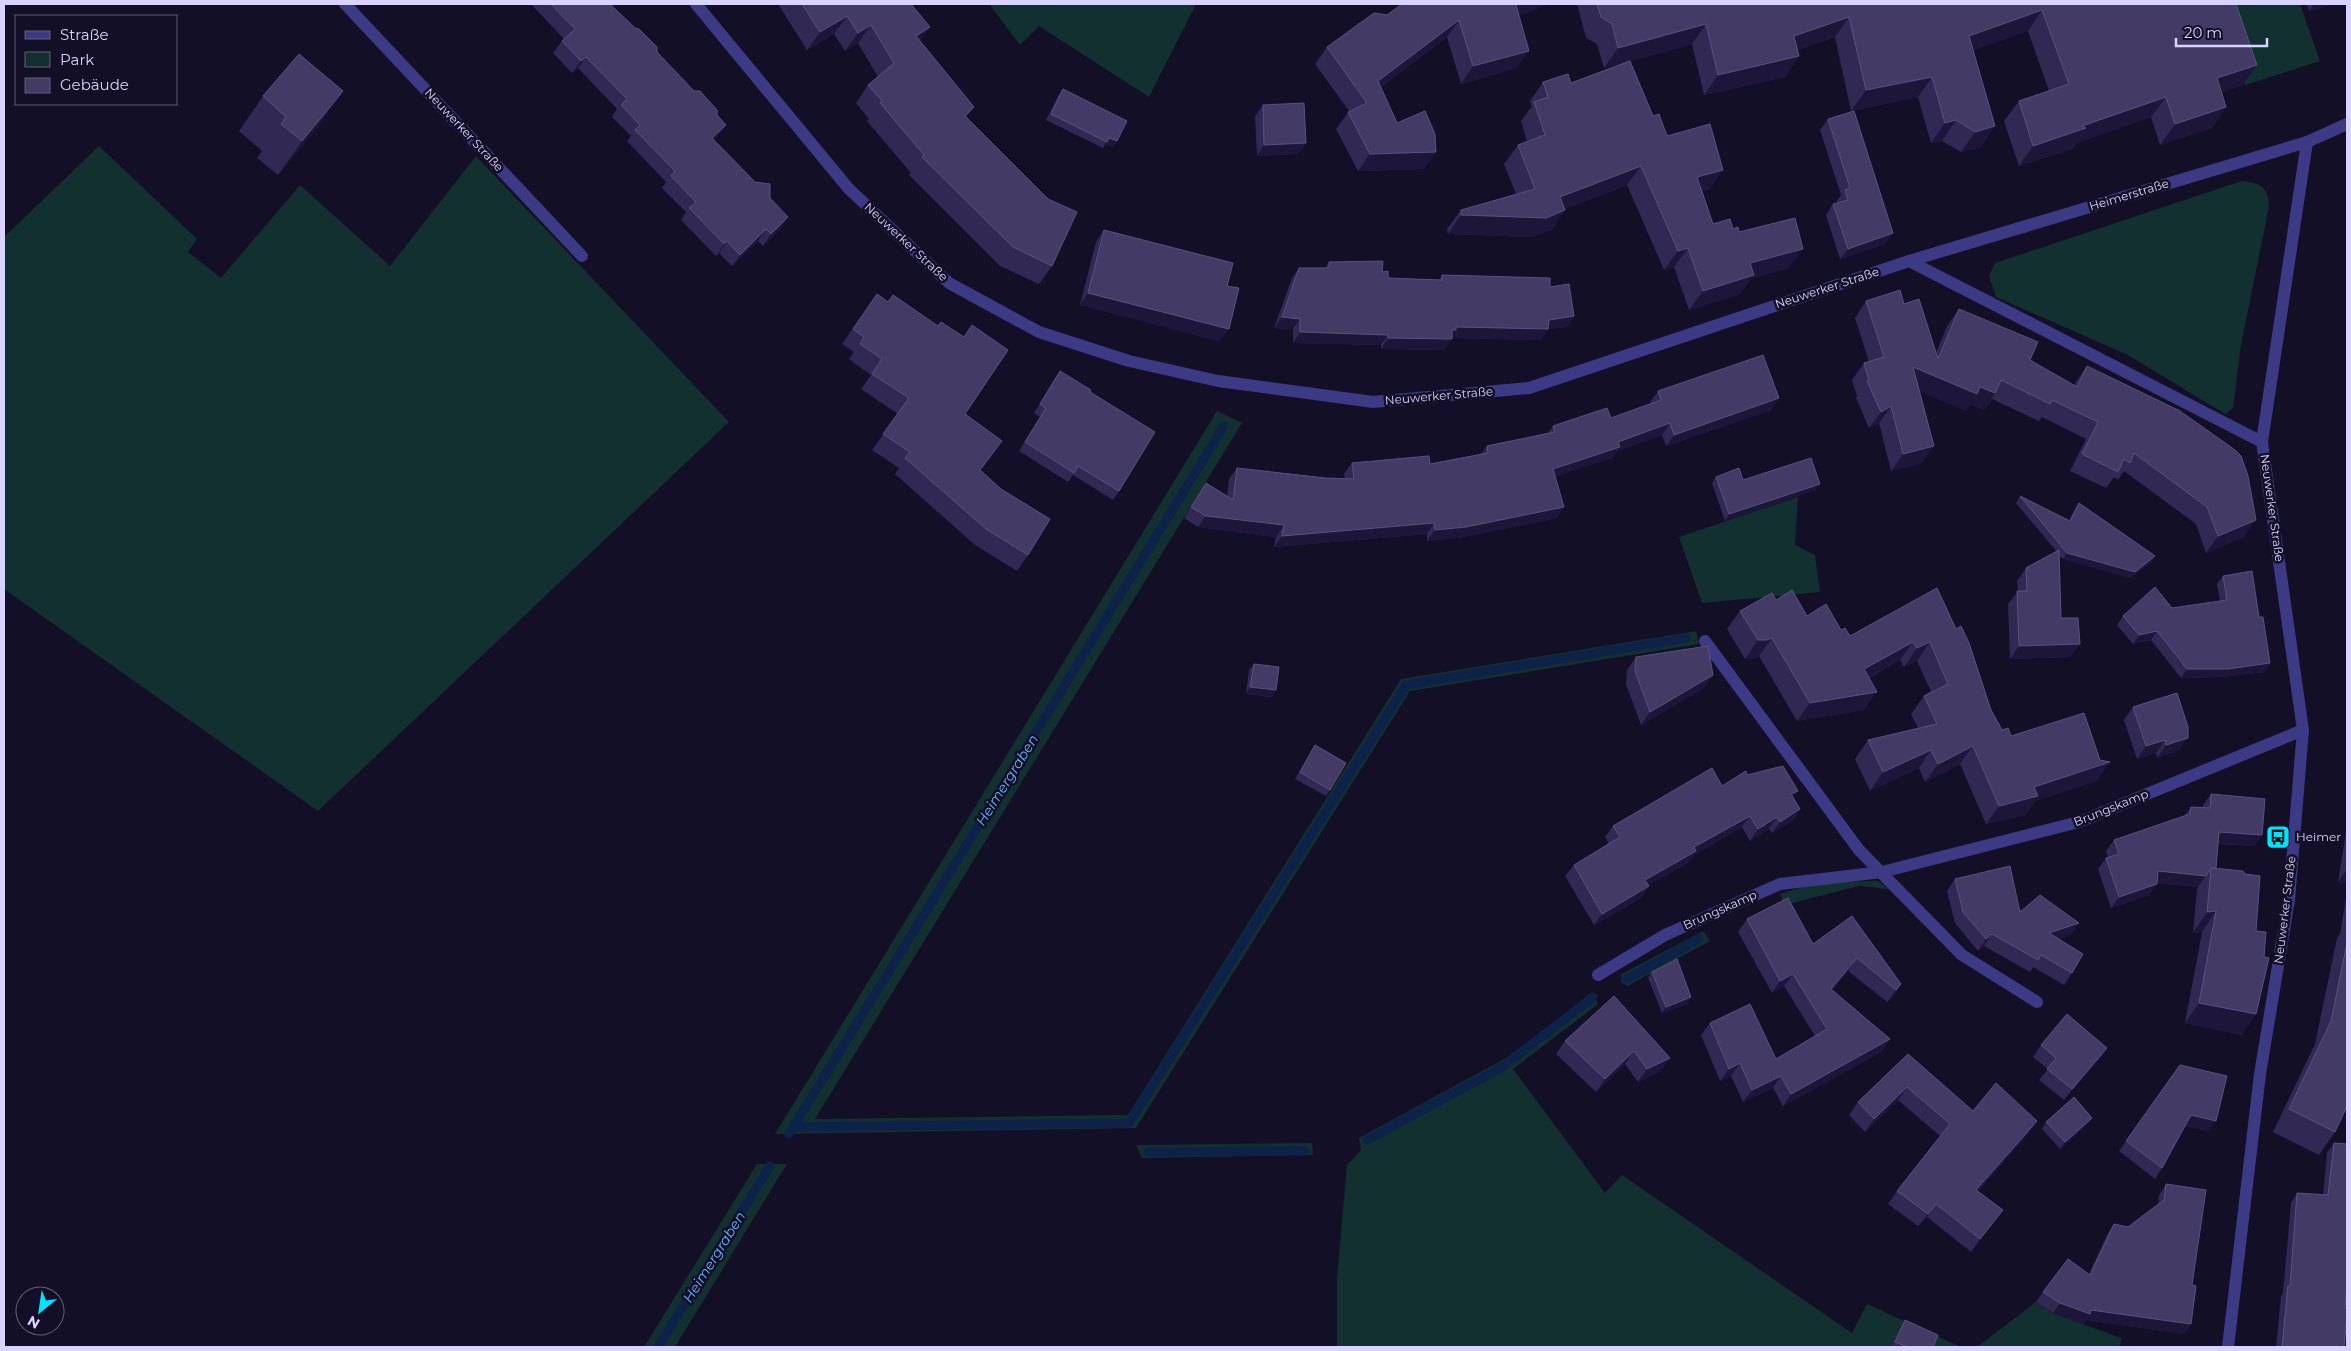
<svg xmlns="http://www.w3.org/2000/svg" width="2351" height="1351" font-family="Montserrat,sans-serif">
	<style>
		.green { fill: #12302f }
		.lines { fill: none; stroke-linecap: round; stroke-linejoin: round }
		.stream { stroke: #0c2248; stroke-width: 9 }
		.minor { stroke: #3d3a85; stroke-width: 12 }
		.tertiary { stroke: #3d3a85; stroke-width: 12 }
		.wall { fill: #312854 }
		.shaded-wall { fill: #1d163a }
		.building { fill: #433a66; stroke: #5a527e }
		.labels { text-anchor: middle; stroke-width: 5; stroke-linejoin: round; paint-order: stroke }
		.street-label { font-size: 12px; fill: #d9d4ff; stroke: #130f26 }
		.poi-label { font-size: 12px; fill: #d9d4ff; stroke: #130f26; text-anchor: start }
		.water-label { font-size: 14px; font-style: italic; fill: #62b6ff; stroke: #130f26 }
	</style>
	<rect width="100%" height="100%" fill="#130f26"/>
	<!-- green -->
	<g class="green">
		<polygon points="989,4 1196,4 1149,97 1039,26 1020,45"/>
		<polygon points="2217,4 2300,4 2320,61 2245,85"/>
		<polygon points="99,146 197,239 188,252 221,278 300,185 390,266 476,156 729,422 318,811 4,589 4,237"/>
		<path d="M2242,181C2260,182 2269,188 2269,207L2241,345L2233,408L2225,414L2128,355L1996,297L1989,276L1995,263Z"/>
		<polygon points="1217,411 1242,423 815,1119 1128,1115 1401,679 1696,631 1699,644 1410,691 1136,1128 775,1134"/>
		<polygon points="1798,497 1795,545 1815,555 1820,592 1702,603 1679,537"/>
		<polygon points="1878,881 1889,889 1859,886 1784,905 1780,894 1819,882"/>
		<polygon points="1703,931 1710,941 1627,986 1620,975"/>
		<polygon points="1592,993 1598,1004 1513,1069 1605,1193 1622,1175 1852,1333 1867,1304 1961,1347 1337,1347 1337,1278 1347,1165 1361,1150 1359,1138 1506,1058"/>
		<polygon points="1312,1143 1313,1155 1142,1158 1136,1145"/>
		<polygon points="757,1164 787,1164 675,1347 644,1347"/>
		<polygon points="2036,1302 2052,1313 2121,1338 2120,1347 1977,1347"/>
	</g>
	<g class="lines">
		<!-- stream -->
		<g class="stream">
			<polyline points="1625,980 1699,939"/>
			<polyline points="794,1127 1129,1123 1406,685 1686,638"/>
			<polyline points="789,1134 1224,426"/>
			<polyline points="1367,1140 1504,1066 1593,997"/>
			<polyline points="1148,1152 1304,1151"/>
			<polyline points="658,1347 770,1166"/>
		</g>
		<!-- minor -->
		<g class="minor">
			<polyline points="345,4 582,256"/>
			<polyline points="1909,261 2262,442"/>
			<polyline points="1705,641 1859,850 1962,955 2037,1002"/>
			<polyline points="1598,975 1665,935 1780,884 1882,872 2079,822 2303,730"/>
		</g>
		<!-- tertiary -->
		<g class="tertiary">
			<polyline points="696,4 849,189 949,283 1039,332 1129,361 1218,381 1373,402 1529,388 1909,261 2307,142 2347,124"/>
			<polyline points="2228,1347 2260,1074 2289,900 2303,730 2262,442 2307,142"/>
		</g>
	</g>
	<!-- wall -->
	<g class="wall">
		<polygon points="531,4 610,4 657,52 718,136 714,140 770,198 780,229 763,246 758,241 732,266 719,253 716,256 681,220 686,212 662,188 666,182 627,141 631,136 612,117 617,109 578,68 572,73 553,53 562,41 564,39"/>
		<polygon points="778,4 911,4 930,27 920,41 974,107 967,117 1052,266 1039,284 1000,266 909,175 911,173 867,121 869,119 856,103 868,85 878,77 858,43 845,51 834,34 807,50"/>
		<polygon points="1402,4 1548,4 1519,16 1517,68 1461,84 1447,37 1381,87 1397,123 1436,152 1423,169 1358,171 1336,129 1349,111 1315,64 1327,47 1387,15"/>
		<polygon points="1577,4 2236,4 2243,85 2222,92 2226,107 2212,128 2160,145 2151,117 2076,143 2072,149 2019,166 2004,121 2019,101 2049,91 2028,31 1973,50 1981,147 1961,152 1942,141 1931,143 1918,97 1851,111 1835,37 1798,50 1799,56 1785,77 1704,95 1692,44 1630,61 1653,116 1667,136 1710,189 1702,191 1713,224 1733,229 1789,268 1751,278 1740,294 1689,310 1674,267 1664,270 1627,185 1565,209 1565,210 1552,229 1533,237 1448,234 1447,229 1461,210 1516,194 1504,164 1518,145 1527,141 1521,121 1532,106 1530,101 1543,82 1571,83 1626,62 1604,68 1597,44 1586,38"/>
		<polygon points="2307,4 2333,4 2309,11"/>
		<polygon points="1063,89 1117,141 1113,147 1105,144 1103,148 1046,120 1058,96"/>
		<polygon points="343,91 319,125 278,175 257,158 262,151 239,131 263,96"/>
		<polygon points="1263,105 1306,143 1298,154 1257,156 1255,116"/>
		<polygon points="1828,119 1885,244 1840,259 1826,215 1833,204 1838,203 1837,201 1841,195 1820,130"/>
		<polygon points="1104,230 1227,286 1220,341 1080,305 1096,242"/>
		<polygon points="1329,262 1382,272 1388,278 1439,280 1442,275 1550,287 1574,316 1566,327 1548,329 1541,340 1452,338 1444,350 1381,349 1381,345 1293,343 1293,329 1274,328 1292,278 1299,268 1325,268"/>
		<polygon points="877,294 965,414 991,456 980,470 1028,555 1017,571 975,545 895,474 899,468 872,450 898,414 861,389 871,375 849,359 854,352 842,344"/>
		<polygon points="1866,301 1904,304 1936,353 1947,326 1959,309 2030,360 2074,385 2087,366 2244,537 2206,553 2196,524 2124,471 2118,480 2114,477 2106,488 2070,471 2086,439 2042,417 2039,421 1992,399 1984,410 1970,404 1966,411 1920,391 1922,463 1891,471 1879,423 1869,428 1856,398 1857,396 1852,380 1864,363 1869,362 1855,318"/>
		<polygon points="1060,371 1090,392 1119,491 1113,500 1073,475 1068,482 1019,451 1040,417 1034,413"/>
		<polygon points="1658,391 1779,398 1771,410 1666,446 1662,435 1617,451 1612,458 1555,476 1557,518 1458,538 1427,541 1427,534 1274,547 1276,537 1198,527 1184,518 1206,483 1227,496 1229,479 1237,468 1325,478 1345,479 1344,474 1352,463 1430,464 1481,454 1487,446 1548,433 1553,426 1611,418 1651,404 1650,402"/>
		<polygon points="1716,477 1743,480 1820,484 1815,490 1725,521 1712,483"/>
		<polygon points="2020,496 2069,521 2075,509 2079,503 2155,556 2151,562 2130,578 2063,559 2059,555 2061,618 2071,657 2010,659 2008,604 2018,591 2017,581 2026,568 2057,552 2016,503"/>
		<polygon points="2223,576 2259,617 2270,663 2264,672 2222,677 2181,678 2151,640 2133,644 2117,625 2123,616 2220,601 2217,584"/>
		<polygon points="1937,588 1991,710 2002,730 2097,781 2035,801 2025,815 1986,824 1960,764 1925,782 1919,768 1870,791 1855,759 1868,740 1918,728 1911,714 1924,696 1931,692 1917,661 1904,667 1900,660 1869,678 1864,710 1797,721 1759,656 1754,659 1745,659 1727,629 1740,611 1776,600 1807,616 1841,630 1850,636"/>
		<polygon points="1636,657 1713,675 1704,688 1641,725 1626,684 1627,670"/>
		<polygon points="1254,664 1276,690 1272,697 1246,694 1249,670"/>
		<polygon points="2133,707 2179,750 2157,758 2156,753 2137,759 2124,720"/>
		<polygon points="1315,745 1330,790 1326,796 1295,779"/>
		<polygon points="1747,775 1800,809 1792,821 1772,833 1769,829 1750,841 1742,827 1694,855 1688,863 1648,885 1649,886 1641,898 1594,925 1565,876 1574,865 1609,844 1605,837 1613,826 1722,786"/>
		<polygon points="2211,794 2262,835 2254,846 2218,844 2216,868 2242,1035 2185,1023 2202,932 2193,933 2197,889 2198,887 2157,883 2149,895 2111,908 2098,869 2106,858 2108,857 2106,851 2114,840 2184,816 2191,807 2203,808 2203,805"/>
		<polygon points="2347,826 2347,883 2338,882"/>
		<polygon points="1955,879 2020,912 2079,923 2071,934 2058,939 2072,973 2064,985 2033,967 2030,972 1984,946 1978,951 1955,923 1947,891"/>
		<polygon points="2347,892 2347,1106 2335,1132 2319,1155 2273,1132 2315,1044 2337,938 2340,934"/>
		<polygon points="1852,916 1901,984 1893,997 1887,1002 1848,971 1832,990 1890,1039 1881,1052 1783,1106 1773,1088 1743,1102 1731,1076 1720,1081 1701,1035 1710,1023 1776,1059 1815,1036 1784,986 1772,993 1738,932 1747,919 1813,944"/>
		<polygon points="1652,972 1687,1004 1662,1013 1648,978"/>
		<polygon points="1614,996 1661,1071 1638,1082 1625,1064 1596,1092 1556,1054 1565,1041"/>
		<polygon points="2041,1045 2107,1048 2099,1059 2064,1100 2039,1080 2048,1069 2033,1057"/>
		<polygon points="1908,1054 1973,1111 2028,1134 1978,1191 1993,1223 1971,1252 1927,1217 1918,1226 1888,1204 1897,1191 1940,1136 1898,1100 1865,1132 1849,1115 1858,1102"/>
		<polygon points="2180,1065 2209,1131 2185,1126 2162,1168 2155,1179 2119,1151"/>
		<polygon points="2046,1122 2087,1124 2060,1149 2042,1129"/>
		<polygon points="2334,1143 2345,1308 2344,1347 2276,1347 2281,1296 2283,1293 2291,1203 2297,1193 2323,1195 2327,1153"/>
		<polygon points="2166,1184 2184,1334 2086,1320 2083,1324 2053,1313 2036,1302 2043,1292 2089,1274 2107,1235 2114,1224 2128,1227 2158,1205 2159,1195"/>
		<polygon points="1905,1320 1933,1347 1891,1347 1901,1327"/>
	</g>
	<!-- shaded-wall -->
	<g class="shaded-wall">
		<polygon points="1519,4 1548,4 1504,22 1516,5"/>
		<polygon points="2314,4 2333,4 2309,11"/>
		<polygon points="2042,10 2028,31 1955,57 1969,36"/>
		<polygon points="847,16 834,34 807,50 820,32"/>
		<polygon points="1849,17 1835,37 1780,56 1794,36"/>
		<polygon points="1459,20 1447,37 1366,98 1378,81"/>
		<polygon points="1706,24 1692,44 1604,68 1618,48"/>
		<polygon points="871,25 858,43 845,51 858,33"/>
		<polygon points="930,27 917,45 916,36"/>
		<polygon points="1529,51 1517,68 1461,84 1473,66"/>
		<polygon points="1799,56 1785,77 1704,95 1718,75"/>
		<polygon points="586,57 578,68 572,73 581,61"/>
		<polygon points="2257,65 2243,85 2203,98 2217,78"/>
		<polygon points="1932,77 1918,97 1851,111 1866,90"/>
		<polygon points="343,91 319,125 278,175 302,141"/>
		<polygon points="2166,97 2151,117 2076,143 2072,149 2019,166 2033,146 2082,126"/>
		<polygon points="974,107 961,125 965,116"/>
		<polygon points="2226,107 2212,128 2160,145 2175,124"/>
		<polygon points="1956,120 1942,141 1931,143 1945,123"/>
		<polygon points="726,125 718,136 704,149 712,138"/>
		<polygon points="1995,126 1981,147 1961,152 1975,132"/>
		<polygon points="1109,138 1117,141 1113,147 1105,144"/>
		<polygon points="1306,143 1298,154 1257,156 1264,145"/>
		<polygon points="1436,152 1423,169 1358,171 1370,154"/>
		<polygon points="1641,166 1627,185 1547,216 1560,197"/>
		<polygon points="1723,170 1710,189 1683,196 1697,177"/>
		<polygon points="1565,210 1552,229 1533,237 1448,234 1461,215"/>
		<polygon points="788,217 780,229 763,246 771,234"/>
		<polygon points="766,229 758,241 732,266 740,255"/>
		<polygon points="1893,233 1885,244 1840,259 1848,249"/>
		<polygon points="727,241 719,253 716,256 724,244"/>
		<polygon points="1688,248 1674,267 1664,270 1678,251"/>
		<polygon points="1803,249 1789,268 1751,278 1740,294 1689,310 1703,291 1750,263"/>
		<polygon points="1088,293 1229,329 1220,341 1080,305"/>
		<polygon points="1574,316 1566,327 1548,329 1541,340 1450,338 1452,339 1444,350 1381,349 1388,338 1452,330 1456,327 1549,320"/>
		<polygon points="1282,317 1300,319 1293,329 1274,328"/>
		<polygon points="1300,332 1388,335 1381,345 1293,343"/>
		<polygon points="1913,367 1980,387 1995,393 1984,410 1970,404 1966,411 1901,383"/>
		<polygon points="1779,398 1771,410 1666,446 1674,435"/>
		<polygon points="1891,406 1879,423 1869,428 1881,412"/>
		<polygon points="1670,423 1662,435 1617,451 1612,458 1545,480 1553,469 1618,442"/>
		<polygon points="1934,446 1922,463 1891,471 1903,454"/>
		<polygon points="1820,484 1815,490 1725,521 1729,514"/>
		<polygon points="1564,507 1557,518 1458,538 1427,541 1435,530"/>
		<polygon points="1206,516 1284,525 1276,537 1198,527"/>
		<polygon points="2256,520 2244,537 2206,553 2218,536"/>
		<polygon points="1434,523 1427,534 1274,547 1282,536"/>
		<polygon points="2067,553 2155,556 2151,562 2130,578 2063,559"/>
		<polygon points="2157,631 2151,640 2133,644 2139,635"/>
		<polygon points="1772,638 1759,656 1754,659 1745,659 1758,640"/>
		<polygon points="1913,642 1900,660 1851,687 1864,669"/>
		<polygon points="1930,642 1917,661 1904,667 1917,648"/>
		<polygon points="2080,644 2071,657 2010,659 2019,646"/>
		<polygon points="2270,663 2264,672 2222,677 2181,678 2187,669"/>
		<polygon points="1713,675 1704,688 1641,725 1650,712"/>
		<polygon points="1250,687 1276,690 1272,697 1246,694"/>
		<polygon points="1877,692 1864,710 1797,721 1810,703"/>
		<polygon points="2188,738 2179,750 2157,758 2166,745"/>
		<polygon points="2165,740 2156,753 2137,759 2146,746"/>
		<polygon points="1973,746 1960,764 1925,782 1938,764"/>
		<polygon points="1931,750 1919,768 1870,791 1883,772"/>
		<polygon points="2110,762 2097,781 2035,801 2025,815 1986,824 1999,806 2034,787"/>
		<polygon points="1798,791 1790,802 1791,794"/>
		<polygon points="1800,809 1792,821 1772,833 1780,822"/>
		<polygon points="1750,816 1742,827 1694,855 1688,863 1637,892 1645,880 1694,847"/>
		<polygon points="1777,817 1769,829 1750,841 1758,829"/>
		<polygon points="2219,832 2262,835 2254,846 2211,843"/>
		<polygon points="2347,869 2347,883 2338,882"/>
		<polygon points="2158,871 2206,876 2198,887 2150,882"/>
		<polygon points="2157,884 2149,895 2111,908 2119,897"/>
		<polygon points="1649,886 1641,898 1594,925 1602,914"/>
		<polygon points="2216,911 2202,932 2193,933 2207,912"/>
		<polygon points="2079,923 2071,934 2041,945 2049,933"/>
		<polygon points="1992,934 1984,946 1978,951 1986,939"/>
		<polygon points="1857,958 1848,971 1823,1001 1831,989"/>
		<polygon points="1793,974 1784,986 1772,993 1780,981"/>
		<polygon points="1901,984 1893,997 1887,1002 1896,990"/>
		<polygon points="1691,997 1687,1004 1662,1013 1666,1007"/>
		<polygon points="2199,1003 2256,1014 2242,1035 2185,1023"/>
		<polygon points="1890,1039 1881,1052 1783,1106 1791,1094"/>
		<polygon points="2107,1048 2099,1059 2064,1100 2072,1089"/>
		<polygon points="1634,1051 1625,1064 1596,1092 1605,1079"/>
		<polygon points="1670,1058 1661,1071 1638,1082 1647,1069"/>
		<polygon points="1740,1063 1731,1076 1720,1081 1729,1069"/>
		<polygon points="1781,1076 1773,1088 1743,1102 1752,1090"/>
		<polygon points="1907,1087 1898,1100 1865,1132 1874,1119"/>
		<polygon points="2191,1115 2216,1121 2209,1131 2184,1126"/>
		<polygon points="2092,1118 2087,1124 2060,1149 2065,1142"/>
		<polygon points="2037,1121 2028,1134 1967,1203 1976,1190"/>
		<polygon points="1936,1204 1927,1217 1918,1226 1928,1214"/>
		<polygon points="2003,1210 1993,1223 1971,1252 1980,1239"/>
		<polygon points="2060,1303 2091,1310 2191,1324 2184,1334 2086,1320 2083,1324 2053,1313"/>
	</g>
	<!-- building -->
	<g class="building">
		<polygon points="551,4 610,4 635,28 639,29 657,47 657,52 694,91 700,91 717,110 717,115 726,125 712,138 755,182 770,184 770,198 788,217 771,234 766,229 740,255 727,241 724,244 689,208 696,202 671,176 675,171 635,130 640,125 621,105 627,99 586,57 581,61 562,41 575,29"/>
		<polygon points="802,4 911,4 930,27 916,36 974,107 965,116 1048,199 1077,212 1052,266 1013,247 922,157 924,155 880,103 882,101 868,85 894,63 871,25 858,33 847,16 820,32"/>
		<polygon points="1402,4 1519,4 1516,5 1529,51 1473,66 1459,20 1378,81 1397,123 1425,111 1435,134 1436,152 1370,154 1348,112 1367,103 1327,47 1374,13 1387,15"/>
		<polygon points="1597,4 2236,4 2257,65 2217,78 2226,107 2175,124 2166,97 2082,126 2086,128 2033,146 2019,101 2069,84 2042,10 1969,36 1995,126 1975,132 1956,120 1945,123 1932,77 1866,90 1849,17 1794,36 1799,56 1718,75 1706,24 1618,48 1612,24 1601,17"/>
		<polygon points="299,54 343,91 302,141 281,124 286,117 263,96"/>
		<polygon points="1630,61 1653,116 1659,114 1667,136 1710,124 1723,170 1697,177 1713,224 1730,219 1733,229 1738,227 1739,232 1795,218 1803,249 1750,263 1754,275 1703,291 1688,248 1678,251 1641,166 1560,197 1565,210 1546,218 1461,215 1461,210 1535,189 1518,145 1545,135 1534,102 1548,97 1543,82 1568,74 1571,83"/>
		<polygon points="1063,89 1127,121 1117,141 1109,138 1107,142 1051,114"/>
		<polygon points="1304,103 1306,143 1264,145 1263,105"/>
		<polygon points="1854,111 1893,233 1848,249 1833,204 1848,200 1845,190 1850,188 1828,119"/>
		<polygon points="1104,230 1233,263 1227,286 1239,288 1229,329 1088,293"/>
		<polygon points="1383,261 1382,272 1388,271 1388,278 1442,280 1442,275 1550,278 1550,287 1569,284 1574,316 1549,320 1548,329 1456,327 1456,330 1452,330 1452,339 1388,338 1388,335 1300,332 1300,319 1282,317 1299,268 1329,268 1329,262"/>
		<polygon points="1900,290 1904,304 1919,299 1938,359 1959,309 2038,342 2030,360 2077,387 2087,366 2180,411 2235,450 2241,456 2248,476 2256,520 2218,536 2207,507 2134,453 2130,463 2124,459 2118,472 2082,454 2098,422 2052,400 2050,404 2001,380 1995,393 1980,387 1977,394 1913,367 1934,446 1903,454 1891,406 1881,412 1867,381 1869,380 1864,363 1884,357 1866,301"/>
		<polygon points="877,294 888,302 893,295 938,326 941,322 964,337 972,325 1008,350 965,414 1002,441 980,470 1001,489 1050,519 1028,555 986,529 905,458 910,452 883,434 909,398 872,374 882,359 860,344 864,337 853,329"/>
		<polygon points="1763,355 1779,398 1674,435 1670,423 1618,442 1620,447 1553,469 1564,507 1466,527 1435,530 1434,523 1282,536 1284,525 1206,516 1191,507 1206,483 1233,500 1237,468 1325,478 1354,479 1352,463 1429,456 1430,464 1488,453 1487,446 1555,432 1553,426 1607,408 1611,418 1661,400 1658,391"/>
		<polygon points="1060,371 1091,390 1090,392 1155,432 1119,491 1078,466 1074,473 1025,442 1046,408 1040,404"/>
		<polygon points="1811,458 1820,484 1729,514 1716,477 1739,468 1743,480"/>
		<polygon points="2020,496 2070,521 2079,503 2155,556 2135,572 2067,553"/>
		<polygon points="2059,550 2061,618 2078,618 2080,644 2019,646 2017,591 2027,591 2026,568"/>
		<polygon points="2252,571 2259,617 2263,617 2270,663 2228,669 2187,669 2157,631 2139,635 2123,616 2155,587 2172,608 2227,600 2223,576"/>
		<polygon points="1937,588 1956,629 1961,626 1969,643 1991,710 2002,730 2008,728 2011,736 2084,713 2100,760 2110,762 2034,787 2038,796 1999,806 1973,746 1938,764 1931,750 1883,772 1868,740 1937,724 1924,696 1948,684 1930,642 1917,648 1913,642 1864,669 1877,692 1810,703 1772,638 1767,640 1758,640 1740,611 1772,593 1776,600 1792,590 1807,616 1826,604 1841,630 1845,628 1850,636"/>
		<polygon points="1708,646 1713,675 1650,712 1635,671 1636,657"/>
		<polygon points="1254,664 1279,667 1276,690 1250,687"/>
		<polygon points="2177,693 2188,727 2188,738 2166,745 2165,740 2146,746 2133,707"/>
		<polygon points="1315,745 1346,763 1330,790 1300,772"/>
		<polygon points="1783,766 1798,791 1791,794 1800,809 1780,822 1777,817 1758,829 1750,816 1694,847 1696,851 1645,880 1649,886 1602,914 1574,865 1620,837 1613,826 1712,768 1722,786 1746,771 1747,775"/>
		<polygon points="2211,794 2265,799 2262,835 2219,832 2216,868 2211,868 2206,876 2158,871 2157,884 2119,897 2106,858 2119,854 2114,840 2190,814 2191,807 2210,808"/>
		<polygon points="2010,866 2020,912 2040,895 2079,923 2049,933 2083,954 2072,973 2041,955 2038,960 1992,934 1986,939 1963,912 1955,879"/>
		<polygon points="2211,868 2243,871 2245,874 2260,876 2256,931 2266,932 2264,957 2269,958 2256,1014 2199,1003 2216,911 2207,912"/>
		<polygon points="1788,898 1813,944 1852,916 1901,984 1896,990 1857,958 1831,989 1890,1039 1791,1094 1781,1076 1752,1090 1740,1063 1729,1069 1710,1023 1750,1004 1776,1059 1827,1029 1793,974 1780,981 1747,919"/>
		<polygon points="2347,943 2347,1106 2335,1132 2289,1109 2331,1021"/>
		<polygon points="1677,959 1691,997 1666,1007 1652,972"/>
		<polygon points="1614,996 1670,1058 1647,1069 1634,1051 1605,1079 1565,1041"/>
		<polygon points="2067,1014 2107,1048 2072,1089 2047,1069 2056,1058 2041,1045"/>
		<polygon points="1908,1054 1973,1111 1996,1083 2037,1121 1976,1190 2003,1210 1980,1239 1936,1204 1928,1214 1897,1191 1950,1124 1907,1087 1874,1119 1858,1102"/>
		<polygon points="2180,1065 2227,1076 2216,1121 2191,1115 2162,1168 2126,1141"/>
		<polygon points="2074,1097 2092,1118 2065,1142 2046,1122"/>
		<polygon points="2334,1143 2347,1144 2347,1284 2345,1308 2347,1308 2347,1315 2344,1347 2282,1347 2288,1286 2290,1286 2297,1193 2328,1195"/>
		<polygon points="2166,1184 2206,1190 2192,1285 2196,1286 2191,1324 2091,1310 2090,1314 2060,1303 2043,1292 2068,1259 2090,1275 2114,1224 2128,1227 2164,1200"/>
		<polygon points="1905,1320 1938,1335 1933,1347 1908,1347 1895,1342"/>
	</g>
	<!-- icons -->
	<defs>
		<g id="bus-square" transform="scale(1.25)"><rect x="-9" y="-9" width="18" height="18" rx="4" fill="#00e5ff" stroke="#130f26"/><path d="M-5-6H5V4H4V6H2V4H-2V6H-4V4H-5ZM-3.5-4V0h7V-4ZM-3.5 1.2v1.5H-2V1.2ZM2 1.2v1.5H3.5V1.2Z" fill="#111"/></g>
	</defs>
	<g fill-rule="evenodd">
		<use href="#bus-square" x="2278" y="837"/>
	</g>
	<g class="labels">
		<!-- street labels -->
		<g class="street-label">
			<text transform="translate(464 130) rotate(47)" y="4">Neuwerker Straße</text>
			<text transform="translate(2129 195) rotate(-17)" y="4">Heimerstraße</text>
			<text transform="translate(906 242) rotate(43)" y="4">Neuwerker Straße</text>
			<text transform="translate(1827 288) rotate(-18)" y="4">Neuwerker Straße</text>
			<text transform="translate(1439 396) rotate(-5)" y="4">Neuwerker Straße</text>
			<text transform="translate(2272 508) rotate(82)" y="4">Neuwerker Straße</text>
			<text transform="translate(2111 808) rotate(-22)" y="4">Brungskamp</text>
			<text transform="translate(1720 910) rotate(-24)" y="4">Brungskamp</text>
			<text transform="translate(2285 910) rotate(-83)" y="4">Neuwerker Straße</text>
		</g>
		<!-- poi labels -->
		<g class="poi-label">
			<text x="2296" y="841">Heimer</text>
		</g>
		<!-- water labels -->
		<g class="water-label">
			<text transform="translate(1007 780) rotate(-58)" y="5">Heimergraben</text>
			<text transform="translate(714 1257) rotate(-58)" y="5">Heimergraben</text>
		</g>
	</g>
	<!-- border -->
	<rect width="2351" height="1351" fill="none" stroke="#d9d4ff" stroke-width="10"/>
	<!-- legend -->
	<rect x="15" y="15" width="162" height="90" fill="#130f26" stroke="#625e7d"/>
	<rect x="25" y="31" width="25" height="8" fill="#3d3a85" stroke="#625e7d"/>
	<text x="60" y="40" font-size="15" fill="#d9d4ff">Straße</text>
	<rect x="25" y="52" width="25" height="15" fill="#12302f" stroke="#625e7d"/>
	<text x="60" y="65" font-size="15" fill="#d9d4ff">Park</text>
	<rect x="25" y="78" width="25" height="15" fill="#433a66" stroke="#625e7d"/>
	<text x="60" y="90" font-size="15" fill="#d9d4ff">Gebäude</text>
	<!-- north arrow -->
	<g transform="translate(40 1311) rotate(210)"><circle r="24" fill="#130f26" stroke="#625e7d"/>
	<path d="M0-4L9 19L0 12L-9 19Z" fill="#00e5ff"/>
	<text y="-8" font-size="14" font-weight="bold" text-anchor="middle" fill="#d9d4ff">N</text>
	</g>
	<!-- scale -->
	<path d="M2176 38v8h91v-8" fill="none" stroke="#d9d4ff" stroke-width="2.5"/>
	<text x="2184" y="38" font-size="15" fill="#d9d4ff" stroke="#130f26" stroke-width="4" paint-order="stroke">20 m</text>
</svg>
